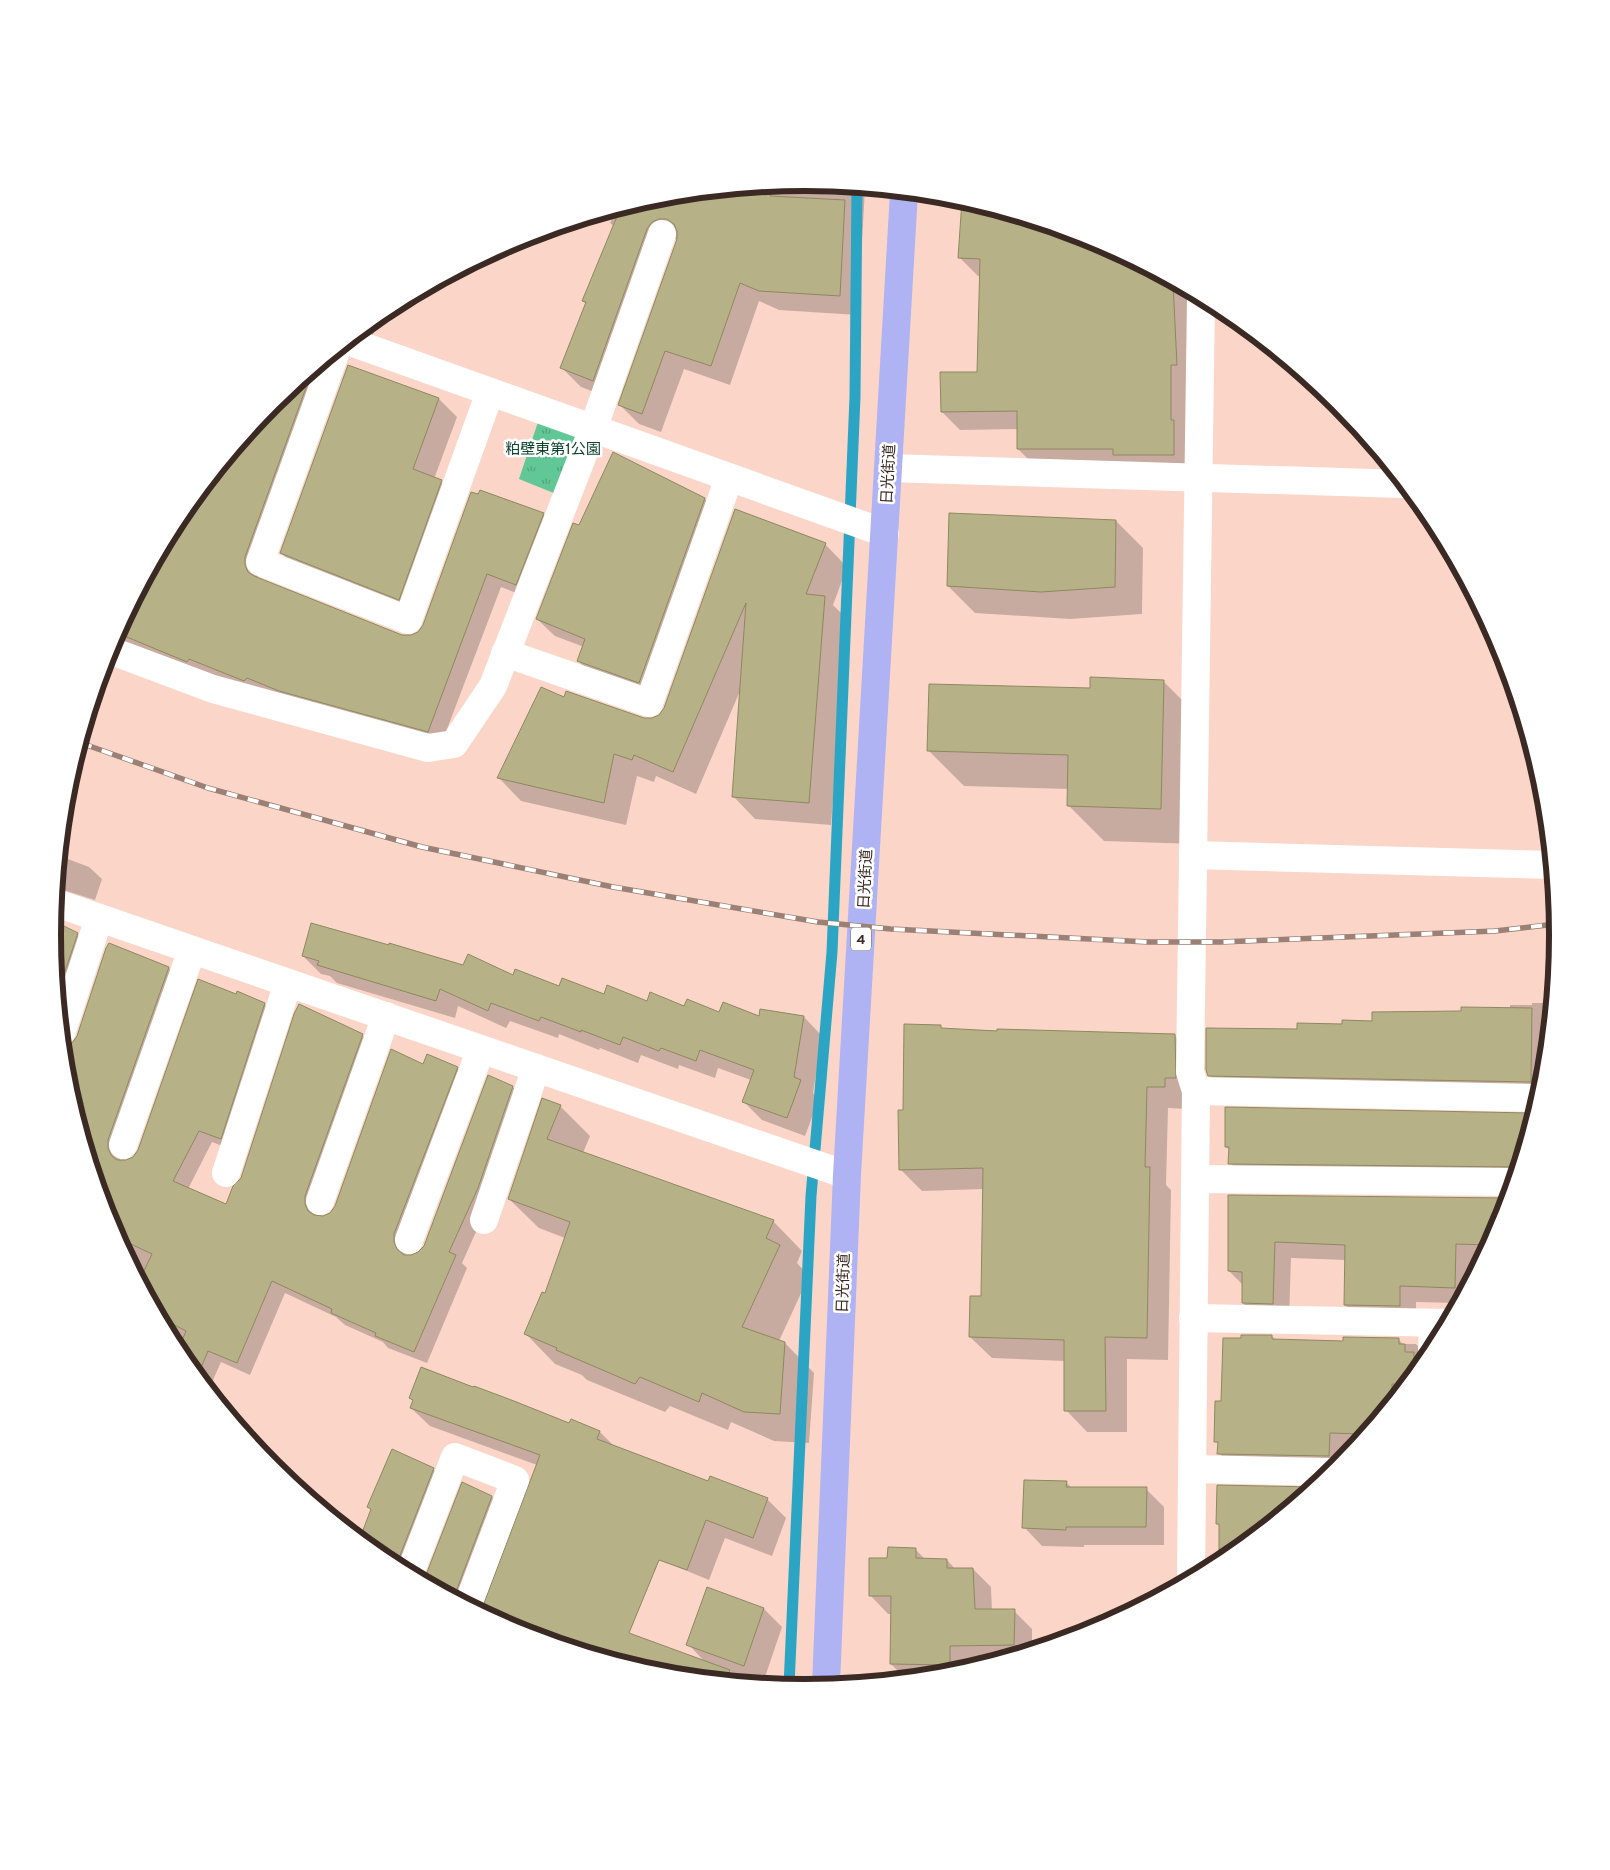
<svg xmlns="http://www.w3.org/2000/svg" width="1610" height="1870" font-family="Overpass,'Noto Sans JP',sans-serif">
	<style>
		.park { fill: url(#park-tufts) }
		.shadow { fill: #0003 }
		.lines { fill: none; stroke-linecap: round; stroke-linejoin: round }
		.stream { stroke: #2ca5c5; stroke-width: 11 }
		.building { fill: #b7b188; stroke: #8e885f }
		.minor { stroke: #fff; stroke-width: 28 }
		.highway { stroke: #afb3f4; stroke-width: 28 }
		.rail-casing { stroke: #9b8075; stroke-width: 5.5 }
		.rail { stroke: #fff; stroke-width: 4; stroke-dasharray: 11; stroke-linecap: butt }
		.labels { text-anchor: middle; stroke-width: 5; stroke-linejoin: round; paint-order: stroke }
		.shield { fill: #fff; stroke: #766a65; stroke-width: 1 }
		.shield-label { font-size: 14px; font-weight: bold; fill: #3b2a23 }
		.park-label { font-size: 15px; fill: #0d422c; stroke: #fff }
		.street-label { font-size: 15px; fill: #3b2a23; stroke: #fff }
		.rim { fill: none; stroke: #3b2a23; stroke-width: 6 }
	</style>
	<defs>
		<pattern id="park-tufts" width="24" height="20" patternUnits="userSpaceOnUse" patternTransform="scale(1.25)"><rect width="24" height="20" fill="#62c797"/><path d="M3 7l-1-3M5 7V3M7 7l1-3M15 17l-1-3M17 17v-4M19 17l1-3" fill="none" stroke="#52a27b"/></pattern>
	</defs>
	<rect width="100%" height="100%" fill="#fbd6c8"/>
	<!-- park -->
	<polygon class="park" points="540,416 584,432 561,496 519,479"/>
	<!-- shadow -->
	<g class="shadow">
		<polygon points="805,183 865,188 858,315 779,310 759,301 730,385 684,369 661,432 639,424 620,405 679,238 671,241 613,399 581,387 562,368 586,304 583,301 614,226 610,223 616,210 658,197"/>
		<polygon points="963,200 1093,240 1194,294 1192,472 1036,467 1018,449 1018,429 960,430 942,412 979,373 981,276 978,276 960,258"/>
		<polygon points="382,313 370,341 352,342 258,571 258,579 402,636 411,637 419,633 543,514 557,527 529,598 501,587 441,745 258,694 114,638 179,517 273,403"/>
		<polygon points="348,367 439,399 457,417 434,479 441,481 459,500 417,617 300,571 281,553"/>
		<polygon points="705,499 722,516 657,700 596,678 578,661 584,647 555,636 537,619 580,527"/>
		<polygon points="735,510 825,544 847,567 833,605 847,619 831,825 755,819 733,796 740,691 696,794 656,776 654,782 637,776 626,825 521,801 499,778 564,699 644,719 653,719 660,715 665,709"/>
		<polygon points="1116,521 1143,548 1142,614 1070,619 975,613 948,586"/>
		<polygon points="1163,681 1199,717 1196,844 1104,841 1068,805 1069,789 964,786 928,750 1091,690"/>
		<polygon points="60,856 89,867 102,879 95,900 57,888"/>
		<polygon points="54,923 77,934 89,947 62,1031 53,935"/>
		<polygon points="109,945 169,968 181,981 120,1153 120,1161 127,1161 134,1158 236,996 264,1004 277,1016 233,1150 212,1142 188,1189 226,1206 362,1035 375,1048 317,1209 317,1217 324,1218 331,1214 423,1066 457,1068 469,1080 406,1247 405,1256 419,1253 425,1246 513,1087 525,1099 490,1201 462,1263 467,1268 427,1363 388,1348 383,1342 345,1325 336,1317 285,1293 250,1375 221,1362 209,1389 179,1353 110,1223 67,1082 64,1047 73,1044 78,1037"/>
		<polygon points="303,956 463,967 604,996 720,1013 760,1018 804,1017 822,1036 813,1093 819,1099 805,1136 762,1120 743,1101 751,1080 718,1068 715,1078 679,1065 678,1069 641,1055 638,1063 600,1048 599,1050 559,1034 558,1038 510,1021 506,1028 458,1006 455,1018 337,983 330,976 321,974"/>
		<polygon points="1532,1003 1551,1003 1543,1082 1538,1098 1225,1091 1209,1075 1298,1031 1462,1013 1510,1009 1510,1005 1532,1005"/>
		<polygon points="940,1027 943,1030 999,1032 1174,1035 1196,1057 1186,1109 1168,1108 1166,1185 1171,1190 1168,1360 1127,1359 1127,1432 1087,1432 1066,1410 1065,1361 992,1358 970,1337 982,1297 984,1189 922,1191 900,1169 904,1111"/>
		<polygon points="543,1099 560,1106 590,1136 583,1153 773,1221 802,1251 797,1263 809,1276 779,1341 785,1343 814,1373 809,1443 774,1441 731,1422 728,1430 670,1406 665,1412 587,1380 582,1375 555,1364 526,1334 546,1295 565,1238 539,1228 509,1199"/>
		<polygon points="1226,1108 1533,1115 1513,1182 1246,1179 1230,1163 1230,1150 1226,1147"/>
		<polygon points="1229,1196 1508,1199 1500,1223 1481,1260 1472,1259 1472,1277 1457,1303 1416,1302 1416,1322 1362,1321 1345,1305 1346,1260 1291,1258 1289,1320 1259,1319 1243,1303 1243,1285 1229,1271"/>
		<polygon points="1272,1336 1275,1340 1345,1342 1398,1339 1403,1344 1416,1344 1428,1356 1424,1362 1421,1358 1417,1358 1422,1363 1337,1467 1235,1470 1219,1453 1219,1445 1216,1441 1222,1403"/>
		<polygon points="411,1408 570,1425 600,1432 615,1447 709,1482 767,1499 786,1518 772,1556 725,1538 709,1580 653,1557 607,1657 517,1630 482,1612 537,1465 430,1426"/>
		<polygon points="433,1469 452,1488 417,1577 387,1561 361,1539 372,1510 369,1507"/>
		<polygon points="1066,1482 1072,1488 1146,1489 1164,1507 1164,1545 1084,1545 1084,1547 1042,1546 1024,1527"/>
		<polygon points="1311,1488 1223,1561 1220,1562 1220,1527 1217,1523"/>
		<polygon points="492,1497 506,1511 470,1605 425,1581"/>
		<polygon points="915,1549 925,1559 947,1560 956,1570 973,1569 991,1587 992,1611 1014,1611 1032,1629 1032,1649 984,1663 968,1663 968,1668 952,1673 905,1678 891,1664 892,1614 888,1614 870,1595 889,1559"/>
		<polygon points="707,1589 764,1609 782,1627 763,1683 706,1663 688,1644"/>
	</g>
	<g class="lines">
		<!-- stream -->
		<polyline class="stream" points="789,1686 811,1196 832,952 855,397 857,188"/>
	</g>
	<!-- building -->
	<g class="building">
		<polygon points="774,186 770,196 845,200 840,296 759,291 740,283 711,366 665,351 642,414 618,405 677,239 677,231 674,224 667,219 659,219 652,222 647,229 593,381 560,368 586,302 582,301 620,209 658,197"/>
		<polygon points="962,200 1093,240 1173,283 1177,365 1171,365 1171,420 1174,420 1174,455 1113,455 1113,449 1017,449 1017,411 941,412 940,372 977,372 980,259 958,258"/>
		<polygon points="348,365 439,398 413,469 442,480 399,600 280,553"/>
		<polygon points="312,371 245,557 245,565 248,572 254,576 402,635 411,635 418,632 423,625 471,492 478,494 480,490 544,513 516,585 487,574 428,732 279,691 247,678 244,681 189,659 187,662 117,633 180,516 273,403"/>
		<polygon points="613,452 705,498 639,683 577,661 585,639 536,619 573,523 579,525"/>
		<polygon points="735,509 826,543 806,594 825,596 809,803 732,797 746,603 673,772 634,755 632,760 614,754 604,803 497,778 541,687 564,697 566,691 644,718 652,718 659,715 664,708"/>
		<polygon points="949,513 1116,520 1115,587 1041,592 947,586"/>
		<polygon points="1090,677 1164,680 1161,809 1067,806 1068,755 927,751 929,684 1090,688"/>
		<polygon points="54,921 78,933 58,992 52,935"/>
		<polygon points="311,923 389,945 389,943 463,965 468,954 513,975 515,969 559,986 562,978 604,994 607,985 647,1001 650,992 684,1006 687,999 719,1012 723,1002 759,1016 760,1009 804,1016 794,1077 801,1080 787,1118 742,1102 754,1070 700,1050 696,1061 661,1048 659,1051 623,1037 620,1045 581,1030 581,1032 541,1017 539,1021 491,1003 488,1011 440,989 436,1001 317,965 319,961 302,956"/>
		<polygon points="109,943 169,967 108,1140 108,1148 111,1155 117,1160 126,1160 133,1157 138,1150 198,979 236,994 237,991 265,1003 221,1139 199,1131 173,1181 226,1204 233,1186 241,1178 294,1014 299,1004 363,1034 305,1196 305,1204 308,1211 314,1215 323,1216 330,1213 335,1206 391,1049 423,1064 427,1054 458,1067 394,1234 394,1242 397,1249 404,1255 411,1255 418,1252 424,1246 488,1075 513,1086 478,1188 449,1252 456,1255 414,1352 375,1336 376,1333 331,1313 332,1309 272,1281 237,1363 208,1351 198,1375 179,1353 178,1350 186,1331 161,1318 140,1279 152,1254 118,1238 110,1223 67,1082 63,1046 72,1043 77,1036 106,948"/>
		<polygon points="1461,1007 1532,1008 1531,1082 1208,1076 1206,1070 1206,1028 1297,1029 1297,1023 1342,1024 1342,1020 1372,1021 1372,1012 1461,1011"/>
		<polygon points="904,1024 941,1025 941,1028 997,1031 997,1029 1175,1034 1176,1078 1165,1078 1165,1087 1147,1087 1145,1167 1150,1167 1147,1338 1105,1337 1106,1411 1064,1411 1064,1340 969,1337 970,1296 981,1296 983,1168 899,1170 898,1110 903,1110"/>
		<polygon points="542,1098 561,1105 547,1139 774,1220 766,1238 780,1245 742,1327 785,1342 780,1414 744,1412 702,1393 699,1402 640,1377 635,1384 556,1350 557,1348 524,1334 542,1292 545,1293 570,1222 508,1199"/>
		<polygon points="1225,1107 1530,1113 1530,1125 1517,1167 1228,1164 1229,1147 1225,1147"/>
		<polygon points="1228,1195 1508,1198 1500,1223 1489,1245 1456,1244 1455,1288 1400,1286 1400,1306 1344,1305 1345,1245 1275,1242 1273,1304 1242,1303 1242,1272 1228,1271"/>
		<polygon points="1241,1335 1272,1335 1272,1339 1343,1341 1343,1337 1399,1338 1399,1344 1405,1344 1405,1352 1414,1352 1414,1374 1405,1385 1392,1384 1392,1400 1364,1434 1330,1433 1329,1456 1217,1454 1218,1442 1214,1442 1215,1401 1221,1401 1223,1338 1241,1338"/>
		<polygon points="421,1367 473,1387 474,1386 514,1401 569,1423 571,1419 600,1431 597,1439 708,1481 710,1476 768,1498 753,1538 706,1520 687,1570 659,1560 629,1633 730,1670 727,1680 658,1673 538,1636 538,1635 499,1621 481,1611 540,1455 410,1408 413,1400 409,1398"/>
		<polygon points="392,1449 434,1468 396,1566 387,1561 360,1538 371,1509 367,1507"/>
		<polygon points="1024,1480 1067,1481 1066,1487 1147,1487 1146,1527 1066,1527 1066,1530 1022,1528"/>
		<polygon points="462,1482 492,1496 454,1597 424,1580"/>
		<polygon points="1217,1485 1313,1487 1219,1563 1219,1524 1216,1524"/>
		<polygon points="888,1547 916,1548 916,1558 947,1559 947,1568 973,1568 975,1609 1015,1609 1014,1645 950,1646 950,1665 890,1664 891,1596 869,1596 869,1558 887,1558"/>
		<polygon points="707,1587 764,1608 744,1666 686,1645"/>
	</g>
	<g class="lines">
		<!-- minor -->
		<g class="minor">
			<polyline points="348,341 885,533"/>
			<polyline points="336,351 260,562 408,620 490,392"/>
			<polyline points="888,468 1404,484"/>
			<polyline points="109,650 213,689 428,748 454,744 493,686 593,429 662,234"/>
			<polyline points="505,653 649,703 729,478"/>
			<polyline points="1193,855 1551,865"/>
			<polyline points="56,903 847,1175"/>
			<polyline points="62,1031 99,918"/>
			<polyline points="1196,1091 1538,1098"/>
			<polyline points="123,1145 192,950"/>
			<polyline points="226,1173 288,983"/>
			<polyline points="1195,1179 1513,1182"/>
			<polyline points="320,1201 386,1016"/>
			<polyline points="484,1220 536,1068"/>
			<polyline points="409,1240 481,1049"/>
			<polyline points="1193,1318 1447,1323"/>
			<polyline points="1432,1350 1433,1323"/>
			<polyline points="1192,1469 1331,1472"/>
			<polyline points="410,1573 455,1457 515,1480 468,1604"/>
			<polyline points="1191,1578 1196,1091 1190,1072 1201,298"/>
		</g>
		<!-- highway -->
		<polyline class="highway" points="826,1685 847,1175 904,192"/>
		<!-- rail casing -->
		<g class="rail-casing">
			<polyline id="rail" points="81,743 208,788 422,847 613,887 818,922 891,929 1148,942 1221,942 1495,931 1556,924"/>
		</g>
		<!-- rail -->
		<use href="#rail" class="rail"/>
	</g>
	<g class="labels">
		<!-- shield labels -->
		<rect class="shield" x="851" y="927.5" width="20" height="23" rx="4"/>
		<g class="shield-label">
			<text x="861" y="944">4</text>
		</g>
		<!-- park labels -->
		<g class="park-label">
			<text x="553" y="454">粕壁東第1公園</text>
		</g>
		<!-- street labels -->
		<g class="street-label">
			<text transform="translate(888 474) rotate(-87)" y="5">日光街道</text>
			<text transform="translate(865 879) rotate(-87)" y="5">日光街道</text>
			<text transform="translate(843 1283) rotate(-88)" y="5">日光街道</text>
		</g>
	</g>
	<!-- crop -->
	<path d="M0 0H1610V1870H0ZM61 935a744 744 0 1 1 1488 0a744 744 0 1 1-1488 0Z" fill="#fff" fill-rule="evenodd"/>
	<path class="rim" d="M61 935a744 744 0 1 1 1488 0a744 744 0 1 1-1488 0Z"/>
</svg>
